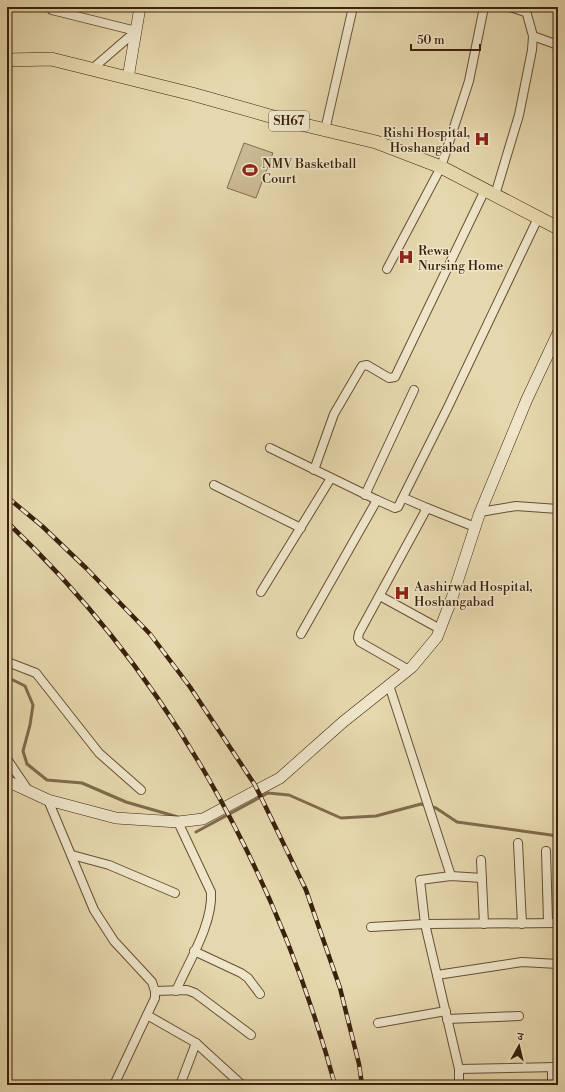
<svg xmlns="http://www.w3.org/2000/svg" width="565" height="1092" font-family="'Libre Bodoni','Noto Serif Devanagari',serif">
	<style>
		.park { fill: #c9b992; stroke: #826d4f }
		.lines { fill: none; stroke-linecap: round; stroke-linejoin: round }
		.stream { stroke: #7f6a4c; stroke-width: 3 }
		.street-casing { stroke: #664f34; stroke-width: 10 }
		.secondary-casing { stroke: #3b210c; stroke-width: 12 }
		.primary-casing { stroke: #3b210c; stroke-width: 14 }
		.street { stroke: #efe6ca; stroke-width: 8 }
		.secondary { stroke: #efe6ca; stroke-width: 11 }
		.primary { stroke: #e6d8ae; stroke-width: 13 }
		.rail-casing { stroke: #3b210c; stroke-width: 4.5 }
		.rail { stroke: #efe6ca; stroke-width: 3; stroke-dasharray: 9; stroke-linecap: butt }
		.labels { text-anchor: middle; stroke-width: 3; stroke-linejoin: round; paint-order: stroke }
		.shield { fill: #efe6ca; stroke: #715c45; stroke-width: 1 }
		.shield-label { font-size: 12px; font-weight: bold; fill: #3b210c }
		.poi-label { font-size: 13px; fill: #3b210c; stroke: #efe6ca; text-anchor: start }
	</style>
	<rect width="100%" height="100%" fill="#e6d8ae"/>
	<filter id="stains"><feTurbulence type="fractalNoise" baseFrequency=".005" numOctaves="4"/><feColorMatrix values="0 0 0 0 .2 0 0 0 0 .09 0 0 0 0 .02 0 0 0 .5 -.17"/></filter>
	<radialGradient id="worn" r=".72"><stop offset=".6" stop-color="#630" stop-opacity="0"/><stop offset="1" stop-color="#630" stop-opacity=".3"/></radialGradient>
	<!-- park -->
	<polygon class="park" points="244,143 273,153 256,198 227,188"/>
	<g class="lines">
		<!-- stream -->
		<g class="stream">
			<polyline points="7,679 11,679 25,686 33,705 30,725 23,751 27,764 47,780 82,783 126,802 178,817"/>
			<polyline points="196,832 268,793 289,795 341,818 376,816 421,804 436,808 457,822 558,836"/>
		</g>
		<!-- street casing -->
		<g class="street-casing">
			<g id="street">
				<polyline points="52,7 52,10 136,31 92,69"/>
				<polyline points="510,7 525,12"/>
				<polyline points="533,36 558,45"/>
				<polyline points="325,130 353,7"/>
				<polyline points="495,195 519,115 532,50 533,36 525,7"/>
				<polyline points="387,269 441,167 469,81 484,7"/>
				<polyline points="270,448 377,500 395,508 398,507 448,407 538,218"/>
				<polyline points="314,470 334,414 362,366 367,365 389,378 395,377 485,190"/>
				<polyline points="214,485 301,528"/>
				<polyline points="365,495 414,390"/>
				<polyline points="404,498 427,508"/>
				<polyline points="480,512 516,506 558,509"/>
				<polyline points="261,592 331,478"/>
				<polyline points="380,596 440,629"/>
				<polyline points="301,634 377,500"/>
				<polyline points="7,663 10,663 36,673 99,753 141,790"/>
				<polyline points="409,670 360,642 358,638 359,633 427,508 475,527"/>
				<polyline points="389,685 451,876"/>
				<polyline points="7,759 28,790"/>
				<polyline points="48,800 94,910 114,941 152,982 155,991 155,998 114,1085"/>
				<polyline points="518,843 522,924"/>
				<polyline points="546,851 548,922"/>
				<polyline points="72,855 109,865 175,893"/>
				<polyline points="481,860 484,924"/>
				<polyline points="371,927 425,924 558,923"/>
				<polyline points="194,951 241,973 248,978 260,994"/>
				<polyline points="437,975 522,962 558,964"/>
				<polyline points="155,991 187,990 195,993 251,1035"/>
				<path d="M176,991C189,961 213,924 211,892L178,822"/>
				<polyline points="147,1015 196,1043 242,1085"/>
				<polyline points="447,1019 519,1016"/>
				<polyline points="378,1023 446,1011"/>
				<polyline points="552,1067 552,1085"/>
				<polyline points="459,1069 558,1067"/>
				<polyline points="180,1085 196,1043"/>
				<polyline points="459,1085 459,1069 425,924 420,880 451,876 482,878"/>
			</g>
		</g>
		<!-- secondary casing -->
		<g class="secondary-casing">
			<g id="secondary">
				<polyline points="128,78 140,7"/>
				<polyline points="7,781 48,800 116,818 178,822 203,819 280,778 343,722 412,667 437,637 452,598 479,515 527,399 558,333"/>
			</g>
		</g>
		<!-- primary casing -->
		<g class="primary-casing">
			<polyline id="primary" points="7,60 51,59 192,94 284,120 376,142 441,167 558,228"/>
		</g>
		<!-- street -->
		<use href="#street" class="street"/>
		<!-- secondary -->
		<use href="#secondary" class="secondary"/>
		<!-- primary -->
		<use href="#primary" class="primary"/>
		<!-- rail casing -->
		<g class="rail-casing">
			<g id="rail">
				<polyline points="7,497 42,526 86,568 150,634 190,687 255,785 306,890 340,988 359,1064 362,1085"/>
				<path d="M7,522C168,674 277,872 335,1085"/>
			</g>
		</g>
		<!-- rail -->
		<use href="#rail" class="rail"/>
	</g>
	<!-- icons -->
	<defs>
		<g id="hospital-bare" transform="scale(1.2)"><path d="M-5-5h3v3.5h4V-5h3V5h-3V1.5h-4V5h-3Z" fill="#8f2418" stroke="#efe6ca" stroke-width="2.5" paint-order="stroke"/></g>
		<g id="stadium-bare" transform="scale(1.2)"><path d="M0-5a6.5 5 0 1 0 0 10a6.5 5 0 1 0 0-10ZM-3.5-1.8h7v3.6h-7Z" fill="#8f2418" stroke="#efe6ca" stroke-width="2.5" paint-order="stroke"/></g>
	</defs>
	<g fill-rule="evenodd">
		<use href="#hospital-bare" x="482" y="139"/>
		<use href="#stadium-bare" x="250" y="170"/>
		<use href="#hospital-bare" x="406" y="257"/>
		<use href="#hospital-bare" x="402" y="593"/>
	</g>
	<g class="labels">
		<!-- shield labels -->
		<rect class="shield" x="269" y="111" width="40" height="20" rx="3"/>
		<g class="shield-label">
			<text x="289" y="125">SH67</text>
		</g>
		<!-- poi labels -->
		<g class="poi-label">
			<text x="470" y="137" text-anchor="end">Rishi Hospital,<tspan x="470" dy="15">Hoshangabad</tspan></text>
			<text x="262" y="168">NMV Basketball<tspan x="262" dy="15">Court</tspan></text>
			<text x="418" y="255">Rewa<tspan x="418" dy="15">Nursing Home</tspan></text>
			<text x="414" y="591">Aashirwad Hospital,<tspan x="414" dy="15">Hoshangabad</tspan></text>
		</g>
	</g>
	<!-- margin -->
	<rect width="565" height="1092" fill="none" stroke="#e6d8ae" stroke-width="24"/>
	<rect x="8" y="8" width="549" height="1076" fill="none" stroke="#3b210c" stroke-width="2"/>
	<rect x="12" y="12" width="541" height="1068" fill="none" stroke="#3b210c"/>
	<!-- north arrow -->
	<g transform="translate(519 1046) rotate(8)" stroke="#efe6ca" stroke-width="3" paint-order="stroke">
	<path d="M0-3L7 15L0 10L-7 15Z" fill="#3b210c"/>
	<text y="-6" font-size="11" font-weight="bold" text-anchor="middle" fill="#3b210c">उ</text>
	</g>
	<!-- scale -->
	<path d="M411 44v6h69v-6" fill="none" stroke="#3b210c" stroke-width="2"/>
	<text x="417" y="44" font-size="12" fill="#3b210c" stroke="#efe6ca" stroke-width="3" paint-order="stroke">50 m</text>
	<rect width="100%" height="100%" filter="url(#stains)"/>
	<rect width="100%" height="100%" fill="url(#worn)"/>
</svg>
